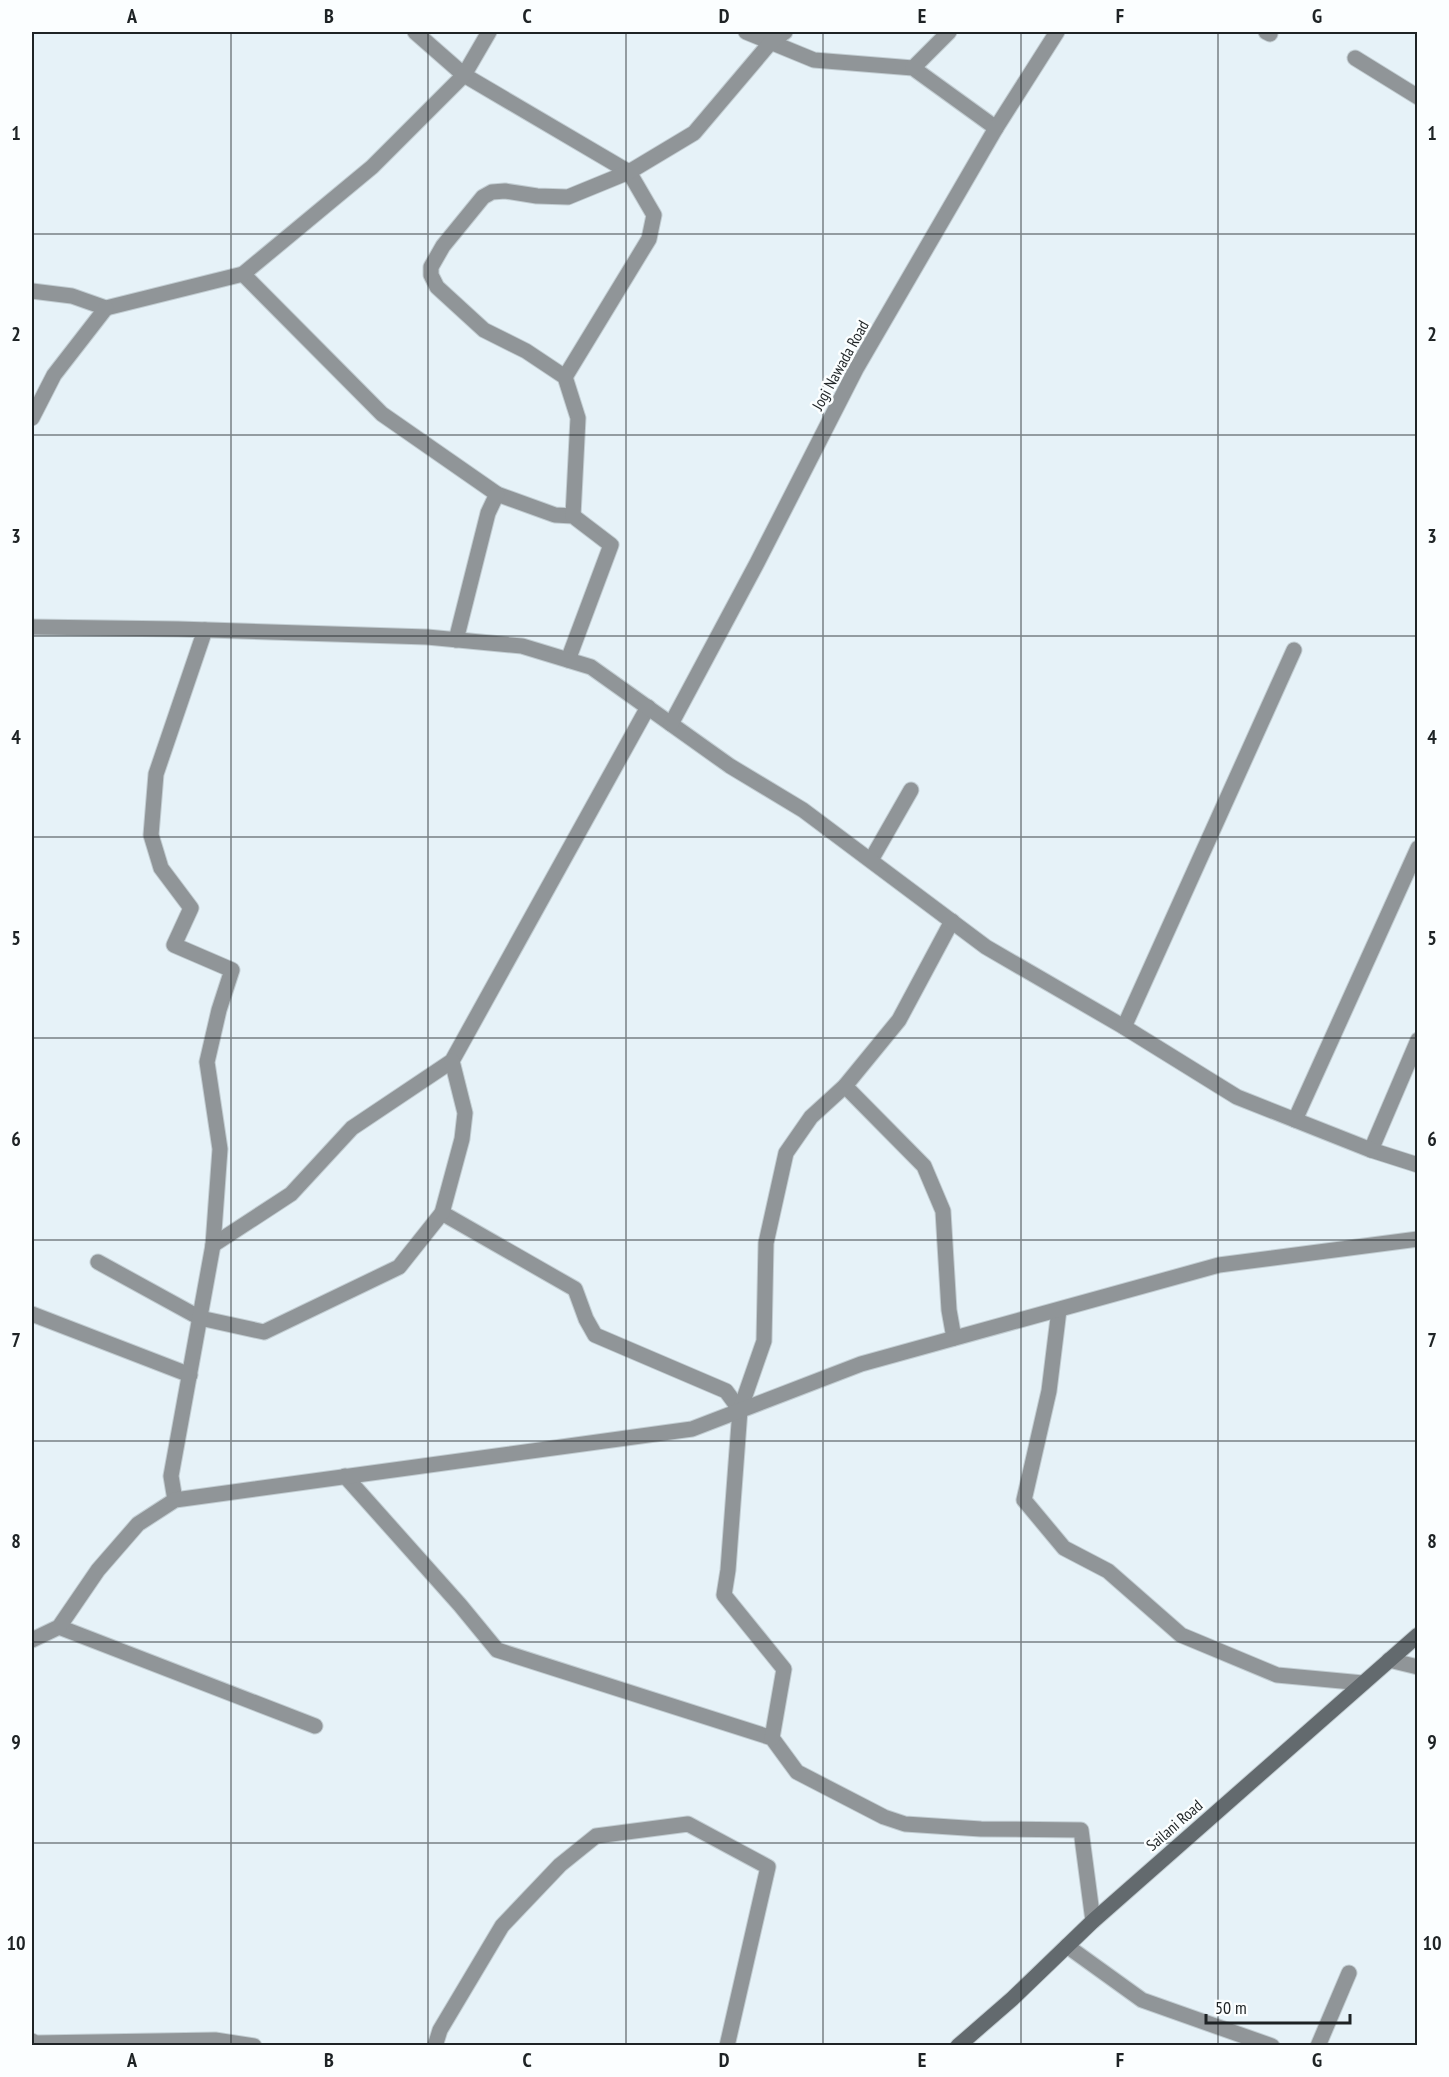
<svg xmlns="http://www.w3.org/2000/svg" width="1449" height="2077" font-family="'PT Sans Narrow',sans-serif">
	<style>
		.lines { fill: none; stroke-linecap: round; stroke-linejoin: round }
		.minor-casing { stroke: #c2cdd2; stroke-width: 17 }
		.tertiary-casing { stroke: #c2cdd2; stroke-width: 17 }
		.secondary-casing { stroke: #c2cdd2; stroke-width: 17 }
		.minor { stroke: #909598; stroke-width: 15 }
		.tertiary { stroke: #909598; stroke-width: 15 }
		.secondary { stroke: #636a6e; stroke-width: 15 }
		.grid { fill: none; stroke: #1e2325; stroke-width: 1.5; stroke-opacity: 0.55 }
		.labels { text-anchor: middle; stroke-width: 5; stroke-linejoin: round; paint-order: stroke }
		.street-label { font-size: 16px; fill: #1e2325; stroke: #fbfeff }
		.neatline { fill: none; stroke: #1e2325; stroke-width: 2 }
		.grid-label { font-size: 20px; text-anchor: middle; font-weight: bold; fill: #1e2325 }
	</style>
	<rect width="100%" height="100%" fill="#e6f2f8"/>
	<g class="lines">
		<!-- minor casing -->
		<g class="minor-casing">
			<g id="minor">
				<polyline points="415,32 464,75 629,172 654,215 649,239 565,377"/>
				<polyline points="746,32 814,60 913,68 996,128"/>
				<polyline points="1266,32 1270,34"/>
				<polyline points="1355,58 1418,97"/>
				<polyline points="913,68 949,32"/>
				<polyline points="243,274 382,414 497,494 555,515 573,516 611,545 568,660"/>
				<polyline points="32,291 72,296 106,308 243,274 372,167 464,75 489,32"/>
				<polyline points="32,418 54,375 106,308"/>
				<polyline points="573,516 578,418 565,377 526,351 484,330 437,287 431,275 431,267 443,246 483,197 492,192 505,191 537,196 568,197 629,172 694,133 771,42 785,32"/>
				<polyline points="456,640 488,513 497,494"/>
				<polyline points="871,860 911,790"/>
				<polyline points="1124,1027 1294,650"/>
				<polyline points="845,1086 924,1166 943,1211 949,1310 954,1338"/>
				<polyline points="1295,1120 1418,848"/>
				<polyline points="1371,1150 1418,1040"/>
				<polyline points="442,1213 575,1289 586,1319 595,1335 726,1391 740,1410"/>
				<polyline points="213,1245 291,1194 352,1128 452,1061 648,707"/>
				<polyline points="98,1262 200,1318 264,1332 399,1267 442,1213 462,1139 465,1113 452,1061"/>
				<polyline points="1059,1310 1049,1391 1024,1500 1064,1548 1108,1571 1181,1635 1277,1675 1363,1683"/>
				<polyline points="32,1314 190,1375"/>
				<polyline points="345,1476 460,1605 497,1650 772,1738 797,1772 884,1817 905,1824 981,1829 1081,1830 1093,1921"/>
				<polyline points="175,1500 171,1476 213,1245 220,1149 207,1062 219,1010 232,970 174,945 191,908 161,868 151,835 156,774 205,630"/>
				<polyline points="59,1627 315,1726"/>
				<polyline points="1389,1660 1418,1667"/>
				<polyline points="772,1738 784,1669 724,1595 728,1570 740,1410 764,1341 766,1243 786,1153 811,1117 845,1086 899,1020 952,921"/>
				<polyline points="1067,1946 1142,2000 1272,2046"/>
				<polyline points="32,2041 36,2043 215,2040 254,2046"/>
				<polyline points="435,2046 440,2030 502,1926 560,1865 596,1836 688,1824 768,1867 727,2046"/>
				<polyline points="1318,2046 1349,1973"/>
			</g>
		</g>
		<!-- tertiary casing -->
		<g class="tertiary-casing">
			<g id="tertiary">
				<polyline points="32,627 178,629 427,637 522,646 591,667 730,766 803,810 986,947 1124,1027 1237,1097 1371,1150 1418,1165"/>
				<polyline points="671,724 757,563 856,369 996,128 1057,32"/>
				<polyline points="32,1640 59,1627 98,1570 138,1524 175,1500 692,1429 861,1364 1219,1265 1418,1239"/>
			</g>
		</g>
		<!-- secondary casing -->
		<g class="secondary-casing">
			<polyline id="secondary" points="958,2046 1012,1999 1093,1921 1418,1635"/>
		</g>
		<!-- minor -->
		<use href="#minor" class="minor"/>
		<!-- tertiary -->
		<use href="#tertiary" class="tertiary"/>
		<!-- secondary -->
		<use href="#secondary" class="secondary"/>
	</g>
	<!-- grid -->
	<path class="grid" d="M231,32V2046M428,32V2046M626,32V2046M823,32V2046M1021,32V2046M1218,32V2046M32,234H1418M32,435H1418M32,636H1418M32,837H1418M32,1038H1418M32,1240H1418M32,1441H1418M32,1642H1418M32,1843H1418"/>
	<g class="labels">
		<!-- street labels -->
		<g class="street-label">
			<text transform="translate(840 365) rotate(-61)" y="6">Jogi Nawada Road</text>
			<text transform="translate(1174 1825) rotate(-41)" y="6">Sailani Road</text>
		</g>
	</g>
	<!-- border -->
	<rect width="1449" height="2077" fill="none" stroke="#fbfeff" stroke-width="66"/>
	<!-- scale -->
	<path d="M1206 2014v9h144v-9" fill="none" stroke="#1e2325" stroke-width="3"/>
	<text x="1215" y="2014" font-size="18" fill="#1e2325" stroke="#fbfeff" stroke-width="4.5" paint-order="stroke">50 m</text>
	<rect x="33" y="33" width="1383" height="2011" class="neatline"/>
	<g class="grid-label">
		<text x="132" y="23">A</text>
		<text x="329" y="23">B</text>
		<text x="527" y="23">C</text>
		<text x="724" y="23">D</text>
		<text x="922" y="23">E</text>
		<text x="1120" y="23">F</text>
		<text x="1317" y="23">G</text>
		<text x="16" y="140">1</text>
		<text x="1432" y="140">1</text>
		<text x="16" y="341">2</text>
		<text x="1432" y="341">2</text>
		<text x="16" y="543">3</text>
		<text x="1432" y="543">3</text>
		<text x="16" y="744">4</text>
		<text x="1432" y="744">4</text>
		<text x="16" y="945">5</text>
		<text x="1432" y="945">5</text>
		<text x="16" y="1146">6</text>
		<text x="1432" y="1146">6</text>
		<text x="16" y="1347">7</text>
		<text x="1432" y="1347">7</text>
		<text x="16" y="1548">8</text>
		<text x="1432" y="1548">8</text>
		<text x="16" y="1749">9</text>
		<text x="1432" y="1749">9</text>
		<text x="16" y="1950">10</text>
		<text x="1432" y="1950">10</text>
		<text x="132" y="2067">A</text>
		<text x="329" y="2067">B</text>
		<text x="527" y="2067">C</text>
		<text x="724" y="2067">D</text>
		<text x="922" y="2067">E</text>
		<text x="1120" y="2067">F</text>
		<text x="1317" y="2067">G</text>
	</g>
</svg>
